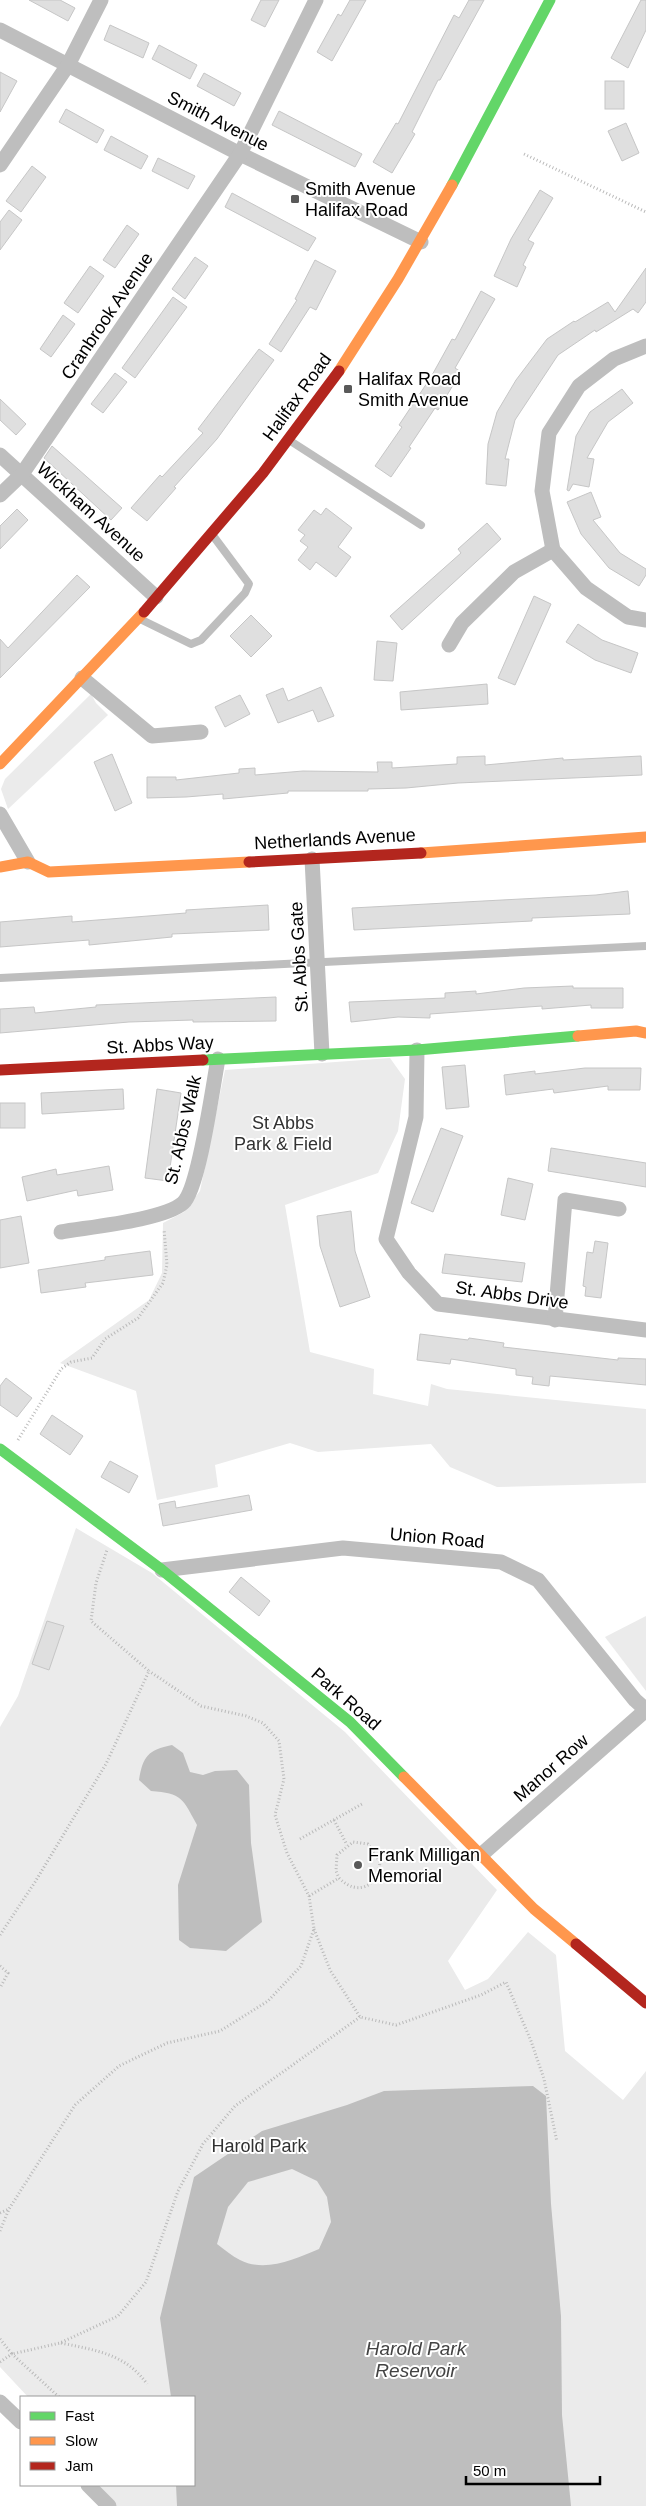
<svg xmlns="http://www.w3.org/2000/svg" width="646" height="2506" font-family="Arial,sans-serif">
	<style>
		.green { fill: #ebebeb }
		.water { fill: #bebebe; fill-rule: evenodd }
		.building { fill: #dfdfdf; stroke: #c6c6c6 }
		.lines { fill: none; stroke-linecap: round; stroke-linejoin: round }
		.path { stroke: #b9b9b9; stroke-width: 3; stroke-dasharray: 1 2.5; stroke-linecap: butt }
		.lane { stroke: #bebebe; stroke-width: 8 }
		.street { stroke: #bebebe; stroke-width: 15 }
		.fast { stroke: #63d668; stroke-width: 11 }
		.slow { stroke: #ff974d; stroke-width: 11 }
		.jam { stroke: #b3261e; stroke-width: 11 }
		.poi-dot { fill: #595959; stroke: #fff; stroke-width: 2 }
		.labels { text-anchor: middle; stroke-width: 4; stroke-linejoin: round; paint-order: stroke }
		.street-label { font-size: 18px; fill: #000; stroke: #fff }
		.poi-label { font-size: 18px; fill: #000; stroke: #fff; text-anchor: start }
		.park-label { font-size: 18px; fill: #323232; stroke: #fff }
		.water-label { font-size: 19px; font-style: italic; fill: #434343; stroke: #fff }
	</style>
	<rect width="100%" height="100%" fill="#fff"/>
	<!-- green -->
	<g class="green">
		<polygon points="91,694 96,703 108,715 8,809 1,789 5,779"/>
		<polygon points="390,1058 405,1079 398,1131 378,1173 285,1205 310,1352 374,1369 373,1394 428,1406 431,1384 447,1389 646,1409 646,1483 497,1487 450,1467 431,1444 318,1452 290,1443 215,1465 218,1487 157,1500 136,1391 60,1363 149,1300 162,1273 163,1223 184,1212 200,1191 225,1070"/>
		<polygon points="76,1528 152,1573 345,1732 497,1890 448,1961 465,1990 488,1979 528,1932 556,1955 565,2051 623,2100 646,2071 646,2506 111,2506 99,2485 194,2485 194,2397 28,2397 0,2367 0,1727 18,1696"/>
		<polygon points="646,1616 646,1691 605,1637"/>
	</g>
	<!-- water -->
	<g class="water">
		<path d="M172,1745L183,1753L190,1772L203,1775L215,1771L237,1770L249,1785L251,1843L262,1922L226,1951L190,1948L179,1940L178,1885L197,1825C183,1799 182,1793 151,1791L139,1780C143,1756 148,1750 172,1745Z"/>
		<path d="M533,2086L546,2096L551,2204L561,2316L562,2415L571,2506H177L176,2485H194V2397H171L160,2318L194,2177L262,2131L347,2105L384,2091ZM292,2169L317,2181L327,2197L331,2222L319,2249C295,2259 265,2273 240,2260C232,2256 225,2250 217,2244L228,2207L248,2182Z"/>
	</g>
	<!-- building -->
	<g class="building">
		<polygon points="29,0 60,0 75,8 68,21"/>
		<polygon points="261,0 279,0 265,27 251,20"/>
		<polygon points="350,0 366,0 332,61 317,52 338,14 341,16"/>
		<polygon points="469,0 484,0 440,80 438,80 412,132 415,134 392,173 373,162 396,123 398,124 454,15 459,18"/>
		<polygon points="641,0 646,0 646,30 628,68 611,58"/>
		<polygon points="110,25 149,43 143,58 104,40"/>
		<polygon points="159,45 197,65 190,79 152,59"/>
		<polygon points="0,72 17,81 0,112"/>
		<polygon points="204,73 241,93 234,106 197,86"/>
		<rect x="605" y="81" width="19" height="28"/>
		<polygon points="66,109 104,130 97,143 59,122"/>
		<polygon points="279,111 362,154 355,167 272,125"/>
		<polygon points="626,123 639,153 622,161 608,131"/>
		<polygon points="111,136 148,156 141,169 104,150"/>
		<polygon points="158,158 195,176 188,189 152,171"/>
		<polygon points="32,166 46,177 21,212 6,201"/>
		<polygon points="540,190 553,198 528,240 534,243 523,265 526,267 517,287 494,276 511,239"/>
		<polygon points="232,193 316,238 308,251 225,207"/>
		<polygon points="9,210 22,220 0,250 0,222"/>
		<polygon points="127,225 139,234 115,268 103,260"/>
		<polygon points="195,257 208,266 185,299 172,289"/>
		<polygon points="315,260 336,271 316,310 310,307 281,352 269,344 297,300 295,299"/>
		<polygon points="90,266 104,276 78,313 64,303"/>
		<polygon points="646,268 646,302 638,313 633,309 596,332 595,330 558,355 515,420 505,459 509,459 506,486 486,484 488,444 497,412 516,380 547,339 574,321 575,322 608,302 615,312"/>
		<polygon points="481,291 495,299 455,368 461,372 438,410 435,408 409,447 411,448 391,477 375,466 402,427 399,425 431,377 452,339 455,340"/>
		<polygon points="173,297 187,307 135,378 122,368"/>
		<polygon points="63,315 75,324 51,357 40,349"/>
		<polygon points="259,349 274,360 217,439 174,487 176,488 147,521 131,508 160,475 162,477 203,433 198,429"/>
		<polygon points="115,373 127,382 103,413 91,404"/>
		<polygon points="622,389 633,403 608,422 587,458 594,459 589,487 573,484 569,491 567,490 576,436 590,412"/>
		<polygon points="0,399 26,424 16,435 0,420"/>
		<polygon points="52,446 122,508 111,520 44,458"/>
		<polygon points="591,492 601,517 593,520 620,553 646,569 646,575 639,586 609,568 581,534 567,502"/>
		<polygon points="326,508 352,528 338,547 351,557 336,577 316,562 310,570 298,560 308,547 300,541 305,535 298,530 314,510 321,515"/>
		<polygon points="17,509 28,520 0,549 0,526"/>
		<polygon points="487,523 501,539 402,630 390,616 461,553 458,549"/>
		<polygon points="77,575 90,587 0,678 0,639 8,648"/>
		<polygon points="534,596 551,604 515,685 498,678"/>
		<polygon points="251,615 272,636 251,657 230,636"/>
		<polygon points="578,624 602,640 638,653 631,673 595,660 566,642"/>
		<polygon points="377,641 397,643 393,681 374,680"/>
		<polygon points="487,684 488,704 401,710 400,692"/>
		<polygon points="321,687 334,716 318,722 313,710 278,723 266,695 283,688 288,701"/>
		<polygon points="240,695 250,714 225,727 215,707"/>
		<polygon points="112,754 132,803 115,811 94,762"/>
		<polygon points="485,756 485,765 563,758 563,760 641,756 642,775 458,783 406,788 368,789 368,791 288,791 288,793 223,799 223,794 186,797 147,798 147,777 176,777 176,780 239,773 239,769 255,768 255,775 303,771 378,772 377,762 392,762 392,768 457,764 457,757"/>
		<polygon points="628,891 630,914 532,918 532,921 354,930 352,908 596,895"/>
		<polygon points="268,905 269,930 172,934 172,937 89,945 89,940 0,947 0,922 72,916 72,922 186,913 186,910"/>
		<polygon points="573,986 573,988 623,988 623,1008 591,1008 591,1005 542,1009 542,1006 430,1014 430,1018 398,1017 351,1022 349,1002 445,998 445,993 476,991 476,994 524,988"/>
		<polygon points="276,997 276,1021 193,1022 193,1020 129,1022 0,1033 0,1009 34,1007 35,1013 96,1007 96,1005"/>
		<polygon points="465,1065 469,1107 446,1109 442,1067"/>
		<polygon points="585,1068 641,1068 640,1090 608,1090 608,1086 554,1093 553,1089 506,1095 504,1075 535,1071 535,1074"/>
		<polygon points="123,1089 124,1109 42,1114 41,1093"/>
		<polygon points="157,1089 181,1093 168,1181 145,1178"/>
		<rect x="0" y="1103" width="25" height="25"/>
		<polygon points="441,1128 463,1136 433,1212 411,1203"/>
		<polygon points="551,1148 646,1163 646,1187 548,1171"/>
		<polygon points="109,1166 113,1190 78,1196 77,1190 27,1201 22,1177 56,1169 57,1175"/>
		<polygon points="508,1178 533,1184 525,1220 501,1215"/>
		<polygon points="351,1211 355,1251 370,1297 340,1307 320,1246 317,1216"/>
		<polygon points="21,1216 29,1263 0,1268 0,1220"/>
		<polygon points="595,1241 608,1243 601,1298 585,1296 586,1287 583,1286 587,1252 593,1253"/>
		<polygon points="150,1251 153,1275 85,1283 86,1287 41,1293 38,1270 105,1260 105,1257"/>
		<polygon points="445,1254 525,1263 522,1282 442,1273"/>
		<polygon points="420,1334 468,1340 469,1338 504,1343 503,1347 618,1360 618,1358 646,1359 646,1385 550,1376 549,1386 532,1384 533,1377 516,1375 516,1369 451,1359 450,1364 417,1360"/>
		<polygon points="6,1378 32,1398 17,1417 0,1405 0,1386"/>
		<polygon points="52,1415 83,1436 70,1455 40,1434"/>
		<polygon points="110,1461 138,1476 129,1493 101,1477"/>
		<polygon points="249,1495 252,1510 163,1526 159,1504 175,1501 176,1508"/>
		<polygon points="241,1577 270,1601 259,1616 229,1592"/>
		<polygon points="47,1621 64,1626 49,1670 32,1664"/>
	</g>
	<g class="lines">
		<!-- path -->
		<g class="path">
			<polyline points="524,154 646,212"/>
			<polyline points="18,1440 61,1369 71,1362 92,1358 105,1339 138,1318 163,1283 167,1265 164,1229"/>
			<polyline points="334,1820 347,1845"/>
			<polyline points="300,1839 362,1804"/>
			<path d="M309,1896L339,1878C358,1897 378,1886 380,1862L368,1844L353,1842L337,1855L336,1871L339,1878"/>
			<polyline points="314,1929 330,1970 360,2017 396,2025 481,1995 506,1982 531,2041 544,2079 557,2142"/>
			<polyline points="0,1935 35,1882 106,1764 149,1671 91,1621 96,1583 107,1550"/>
			<polyline points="0,1966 8,1973 0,1988"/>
			<polyline points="0,2213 9,2209 75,2105 119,2066 167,2043 220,2031 268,2001 301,1966 314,1929 309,1896 287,1853 275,1815 284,1779 279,1741 263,1723 246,1716 201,1706 149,1671"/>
			<polyline points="0,2231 9,2209"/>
			<polyline points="0,2339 12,2354 60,2343 118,2316 146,2282 178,2191 203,2144 235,2106 360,2017"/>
			<path d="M61,2343C95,2350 126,2354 147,2384"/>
			<polyline points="0,2362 12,2354 59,2397"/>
		</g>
		<!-- lane -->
		<g class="lane">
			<polyline points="292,442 421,525"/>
			<polyline points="142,620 191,644 201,640 245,593 249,584 214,537"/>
			<polyline points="0,978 646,946"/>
		</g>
		<!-- street -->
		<g class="street">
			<polyline points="0,30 240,154 421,242"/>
			<polyline points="0,165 68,65 101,0"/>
			<polyline points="646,346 614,359 579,386 549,433 542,491 553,550 586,588 628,617 646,620"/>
			<polyline points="0,455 156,597"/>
			<polyline points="0,495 22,474 240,154 316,0"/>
			<polyline points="449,645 462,623 514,572 553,550"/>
			<polyline points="82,678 152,736 201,732"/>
			<polyline points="0,814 28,862"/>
			<polyline points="312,859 322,1054"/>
			<polyline points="417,1050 416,1117 386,1239 409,1273 438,1304 646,1330"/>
			<path d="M61,1232C89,1227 164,1220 183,1203C199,1189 213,1085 218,1059"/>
			<polyline points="555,1320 565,1200 619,1209"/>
			<polyline points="162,1570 343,1548 501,1562 538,1580 635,1700 646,1710"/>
			<polyline points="481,1855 646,1710"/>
			<polyline points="0,2402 21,2422"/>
			<polyline points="88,2485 109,2506"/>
		</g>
		<!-- fast -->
		<g class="fast">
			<polyline points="452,185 550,0"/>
			<polyline points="203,1060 417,1050 578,1036"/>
			<polyline points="0,1449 162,1570 350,1722 404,1777"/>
		</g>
		<!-- slow -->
		<g class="slow">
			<polyline points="339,371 398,279 452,185"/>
			<polyline points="0,764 144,612"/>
			<polyline points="421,853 646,837"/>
			<polyline points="0,867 28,862 49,872 249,862"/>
			<polyline points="578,1036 636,1031 646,1033"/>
			<polyline points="404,1777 534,1909 576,1944"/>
		</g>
		<!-- jam -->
		<g class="jam">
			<polyline points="144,612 263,473 339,371"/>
			<polyline points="249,862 421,853"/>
			<polyline points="0,1070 203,1060"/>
			<polyline points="576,1944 646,2003"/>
		</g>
	</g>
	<!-- markers -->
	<g class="poi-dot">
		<rect x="290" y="194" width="10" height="10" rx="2.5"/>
		<rect x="343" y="384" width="10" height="10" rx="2.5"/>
		<circle cx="358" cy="1865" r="5"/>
	</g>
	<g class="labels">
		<!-- street labels -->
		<g class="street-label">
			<text transform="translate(218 121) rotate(27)" y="6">Smith Avenue</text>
			<text transform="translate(107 316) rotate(-56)" y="6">Cranbrook Avenue</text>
			<text transform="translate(297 397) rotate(-54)" y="6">Halifax Road</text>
			<text transform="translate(91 512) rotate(42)" y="6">Wickham Avenue</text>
			<text transform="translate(335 839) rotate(-3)" y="6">Netherlands Avenue</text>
			<text transform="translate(299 957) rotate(-93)" y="6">St. Abbs Gate</text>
			<text transform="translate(160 1045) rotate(-3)" y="6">St. Abbs Way</text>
			<text transform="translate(183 1130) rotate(-77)" y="6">St. Abbs Walk</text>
			<text transform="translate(512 1295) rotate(8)" y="6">St. Abbs Drive</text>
			<text transform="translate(437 1538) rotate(5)" y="6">Union Road</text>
			<text transform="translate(346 1699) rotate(41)" y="6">Park Road</text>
			<text transform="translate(551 1768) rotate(-41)" y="6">Manor Row</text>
		</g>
		<!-- poi labels -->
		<g class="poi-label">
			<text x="305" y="195">Smith Avenue<tspan x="305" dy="21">Halifax Road</tspan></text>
			<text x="358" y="385">Halifax Road<tspan x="358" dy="21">Smith Avenue</tspan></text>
			<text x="368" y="1861">Frank Milligan<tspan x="368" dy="21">Memorial</tspan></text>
		</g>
		<!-- park labels -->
		<g class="park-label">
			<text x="283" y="1129">St Abbs<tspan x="283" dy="21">Park &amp; Field</tspan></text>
			<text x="259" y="2152">Harold Park</text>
		</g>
		<!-- water labels -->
		<g class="water-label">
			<text x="416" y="2355">Harold Park<tspan x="416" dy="22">Reservoir</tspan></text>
		</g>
	</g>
	<!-- legend -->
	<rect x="20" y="2396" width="175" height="90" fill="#ffffff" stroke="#999999"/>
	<rect x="30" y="2412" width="25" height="8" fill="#63d668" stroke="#999999"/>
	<text x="65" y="2421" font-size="15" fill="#000000">Fast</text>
	<rect x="30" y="2437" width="25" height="8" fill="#ff974d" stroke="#999999"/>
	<text x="65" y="2446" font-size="15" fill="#000000">Slow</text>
	<rect x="30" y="2462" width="25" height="8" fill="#b3261e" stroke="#999999"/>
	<text x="65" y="2471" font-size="15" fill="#000000">Jam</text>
	<!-- scale -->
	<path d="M466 2476v8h134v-8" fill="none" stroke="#000000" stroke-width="2.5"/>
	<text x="473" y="2476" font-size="15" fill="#000000" stroke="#ffffff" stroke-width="4" paint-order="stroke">50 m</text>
</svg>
